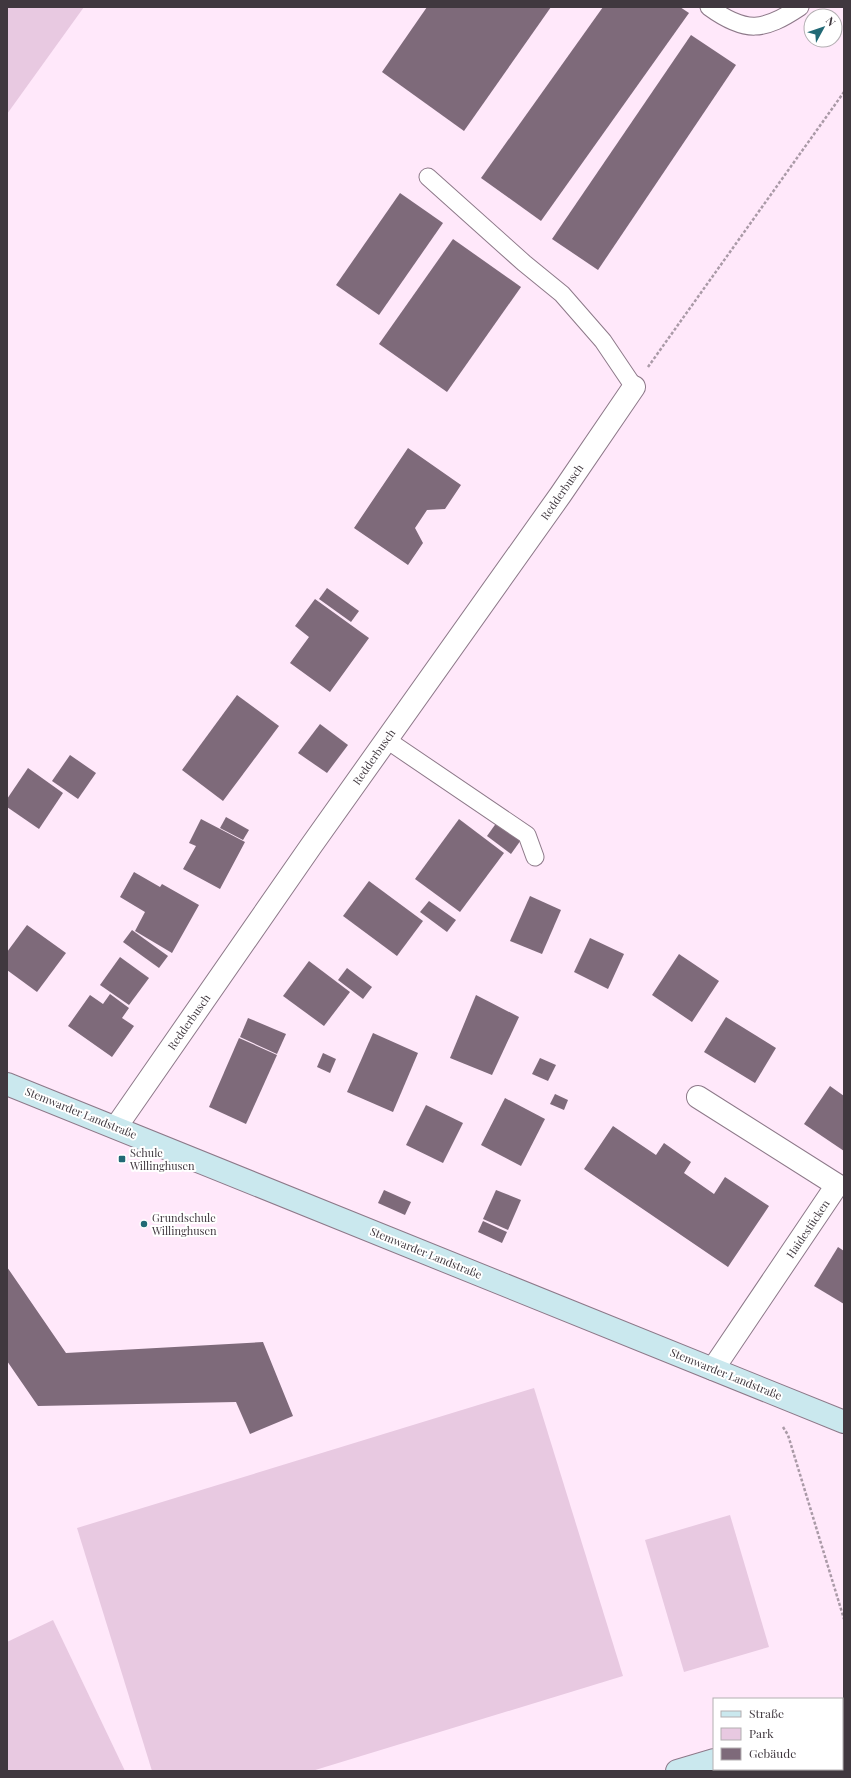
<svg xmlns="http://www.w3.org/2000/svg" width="851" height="1778" font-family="'Playfair Display',serif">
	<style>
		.green { fill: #e8c9e1 }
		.building { fill: #7e6a7a }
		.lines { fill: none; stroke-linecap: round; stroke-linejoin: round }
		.lane-casing { stroke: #8d7989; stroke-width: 19 }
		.street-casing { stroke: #8d7989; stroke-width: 24 }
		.secondary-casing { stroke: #8d7989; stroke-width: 24 }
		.path { stroke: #aa9aa7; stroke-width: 2.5; stroke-dasharray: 3 2; stroke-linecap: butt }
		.lane { stroke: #fff; stroke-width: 17 }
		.street { stroke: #fff; stroke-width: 22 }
		.secondary { stroke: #cae8ee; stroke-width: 22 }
		.poi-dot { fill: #216975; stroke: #fff; stroke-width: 1.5 }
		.labels { text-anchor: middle; stroke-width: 4; stroke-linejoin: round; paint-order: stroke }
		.street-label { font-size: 11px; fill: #40383f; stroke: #fff }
		.poi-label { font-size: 11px; fill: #40383f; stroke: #fff; text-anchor: start }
	</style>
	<rect width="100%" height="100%" fill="#ffe8fa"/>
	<!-- green -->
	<g class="green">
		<polygon points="7,7 84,7 7,114"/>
		<polygon points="534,1388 623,1676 312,1771 152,1771 77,1528"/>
		<polygon points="730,1515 769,1647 684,1672 645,1540"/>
		<polygon points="53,1620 125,1771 7,1771 7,1642"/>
	</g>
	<!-- building -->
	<g class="building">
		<polygon points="427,7 551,7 464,131 382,72"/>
		<polygon points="603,7 680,7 689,13 541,221 481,178"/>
		<polygon points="691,35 736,65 598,270 552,239"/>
		<polygon points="400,193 443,223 379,315 336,285"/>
		<polygon points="453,239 521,287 447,392 379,344"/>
		<polygon points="408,448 461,485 445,509 427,510 415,528 423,543 408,565 354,528"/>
		<polygon points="327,588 359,611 351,622 319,599"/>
		<polygon points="315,599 369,638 330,692 290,663 309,637 295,626"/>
		<polygon points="237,695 279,726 223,801 182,770"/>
		<polygon points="320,724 348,745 327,773 298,753"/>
		<polygon points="70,755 96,773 78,799 52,781"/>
		<polygon points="28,768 63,793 39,829 7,807 7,799"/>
		<polygon points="226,817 249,830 243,840 220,828"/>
		<polygon points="201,819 245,842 220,889 183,869 196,846 189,843"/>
		<polygon points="459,819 504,853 460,912 415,879"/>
		<polygon points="497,822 521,840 511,854 487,836"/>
		<polygon points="134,872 160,887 162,884 199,905 172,953 135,931 145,912 120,897"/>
		<polygon points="369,881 423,921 397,956 343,916"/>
		<polygon points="530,896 561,910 542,954 510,941"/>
		<polygon points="429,901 456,920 447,932 420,912"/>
		<polygon points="27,925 66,953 37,992 7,970 7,952"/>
		<polygon points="132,930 168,956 159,968 123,942"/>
		<polygon points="590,938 624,954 608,989 574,972"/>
		<polygon points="679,954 719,981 692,1022 652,995"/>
		<polygon points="120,957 149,978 129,1005 100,985"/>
		<polygon points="309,961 350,992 324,1026 283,996"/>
		<polygon points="347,968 372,987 363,999 338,980"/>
		<polygon points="110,994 129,1008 122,1018 134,1026 112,1057 68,1026 90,995 103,1004"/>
		<polygon points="476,995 519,1017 492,1075 450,1058"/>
		<polygon points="726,1017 776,1048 755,1083 704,1052"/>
		<polygon points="248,1018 286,1034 277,1054 240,1037"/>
		<polygon points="373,1033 418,1053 393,1112 347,1092"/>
		<polygon points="239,1038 277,1055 246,1124 209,1107"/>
		<polygon points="323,1053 336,1059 330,1073 317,1067"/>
		<polygon points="540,1058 556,1065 548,1081 532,1074"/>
		<polygon points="830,1086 844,1096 844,1151 804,1124"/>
		<polygon points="555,1094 568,1100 564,1110 550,1104"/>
		<polygon points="505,1098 545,1119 521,1166 481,1145"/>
		<polygon points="426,1105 463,1123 443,1163 406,1145"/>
		<polygon points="613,1126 656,1155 664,1143 691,1162 684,1173 714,1194 725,1177 769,1206 728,1267 584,1169"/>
		<polygon points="384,1190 411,1202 405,1215 378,1203"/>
		<polygon points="496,1190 521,1200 508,1230 483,1219"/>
		<polygon points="483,1221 507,1232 502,1243 478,1232"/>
		<polygon points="838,1247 844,1251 844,1304 814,1286"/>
		<polygon points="7,1267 66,1353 263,1342 293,1416 250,1434 236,1402 38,1406 7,1361"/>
	</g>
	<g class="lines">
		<!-- lane casing -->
		<g class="lane-casing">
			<g id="lane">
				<path d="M709,7C746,34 764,31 800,7"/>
				<polyline points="428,177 524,263 562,294 603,341 634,387"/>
				<polyline points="387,740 527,835 535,857"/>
			</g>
		</g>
		<!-- street casing -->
		<g class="street-casing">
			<g id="street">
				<polyline points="698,1097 837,1185 713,1369"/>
				<polyline points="116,1127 311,846 561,494 634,387"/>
			</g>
		</g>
		<!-- secondary casing -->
		<g class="secondary-casing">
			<g id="secondary">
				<polyline points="7,1084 844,1422"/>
				<polyline points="842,1721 844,1720"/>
				<polyline points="677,1771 714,1760"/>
			</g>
		</g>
		<!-- path -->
		<g class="path">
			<polyline points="648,367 844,92"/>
			<polyline points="783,1427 788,1435 844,1619"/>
		</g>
		<!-- lane -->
		<use href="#lane" class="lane"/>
		<!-- street -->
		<use href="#street" class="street"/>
		<!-- secondary -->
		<use href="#secondary" class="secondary"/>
	</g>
	<!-- markers -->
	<g class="poi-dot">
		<rect x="118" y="1155" width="8" height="8" rx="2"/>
		<circle cx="144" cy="1224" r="4"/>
	</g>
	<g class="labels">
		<!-- street labels -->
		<g class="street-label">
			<text transform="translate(562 492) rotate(-55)" y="4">Redderbusch</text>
			<text transform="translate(374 757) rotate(-55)" y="4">Redderbusch</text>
			<text transform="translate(189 1022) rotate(-55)" y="4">Redderbusch</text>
			<text transform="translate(81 1113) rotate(22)" y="4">Stemwarder Landstraße</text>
			<text transform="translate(808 1229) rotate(-56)" y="4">Haidestücken</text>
			<text transform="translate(426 1253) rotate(22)" y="4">Stemwarder Landstraße</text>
			<text transform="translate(726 1374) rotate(22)" y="4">Stemwarder Landstraße</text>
		</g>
		<!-- poi labels -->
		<g class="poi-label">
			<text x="130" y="1157">Schule<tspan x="130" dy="13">Willinghusen</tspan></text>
			<text x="152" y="1222">Grundschule<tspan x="152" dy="13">Willinghusen</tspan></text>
		</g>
	</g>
	<!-- border -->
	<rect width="851" height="1778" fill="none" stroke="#40383f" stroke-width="16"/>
	<!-- legend -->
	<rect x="713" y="1698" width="130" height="72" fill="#ffffff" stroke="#b3afb2"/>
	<rect x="721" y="1711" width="20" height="6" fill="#cae8ee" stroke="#b3afb2"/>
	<text x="749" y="1718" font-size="12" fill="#40383f">Straße</text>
	<rect x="721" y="1728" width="20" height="12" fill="#e8c9e1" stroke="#b3afb2"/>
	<text x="749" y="1738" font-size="12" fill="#40383f">Park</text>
	<rect x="721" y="1748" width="20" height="12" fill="#7e6a7a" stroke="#b3afb2"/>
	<text x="749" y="1758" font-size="12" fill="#40383f">Gebäude</text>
	<!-- north arrow -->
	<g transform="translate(823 28) rotate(50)"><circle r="19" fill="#ffffff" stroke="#b3afb2"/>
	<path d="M0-3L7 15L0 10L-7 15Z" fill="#216975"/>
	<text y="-6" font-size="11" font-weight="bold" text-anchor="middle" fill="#40383f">N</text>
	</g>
</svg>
